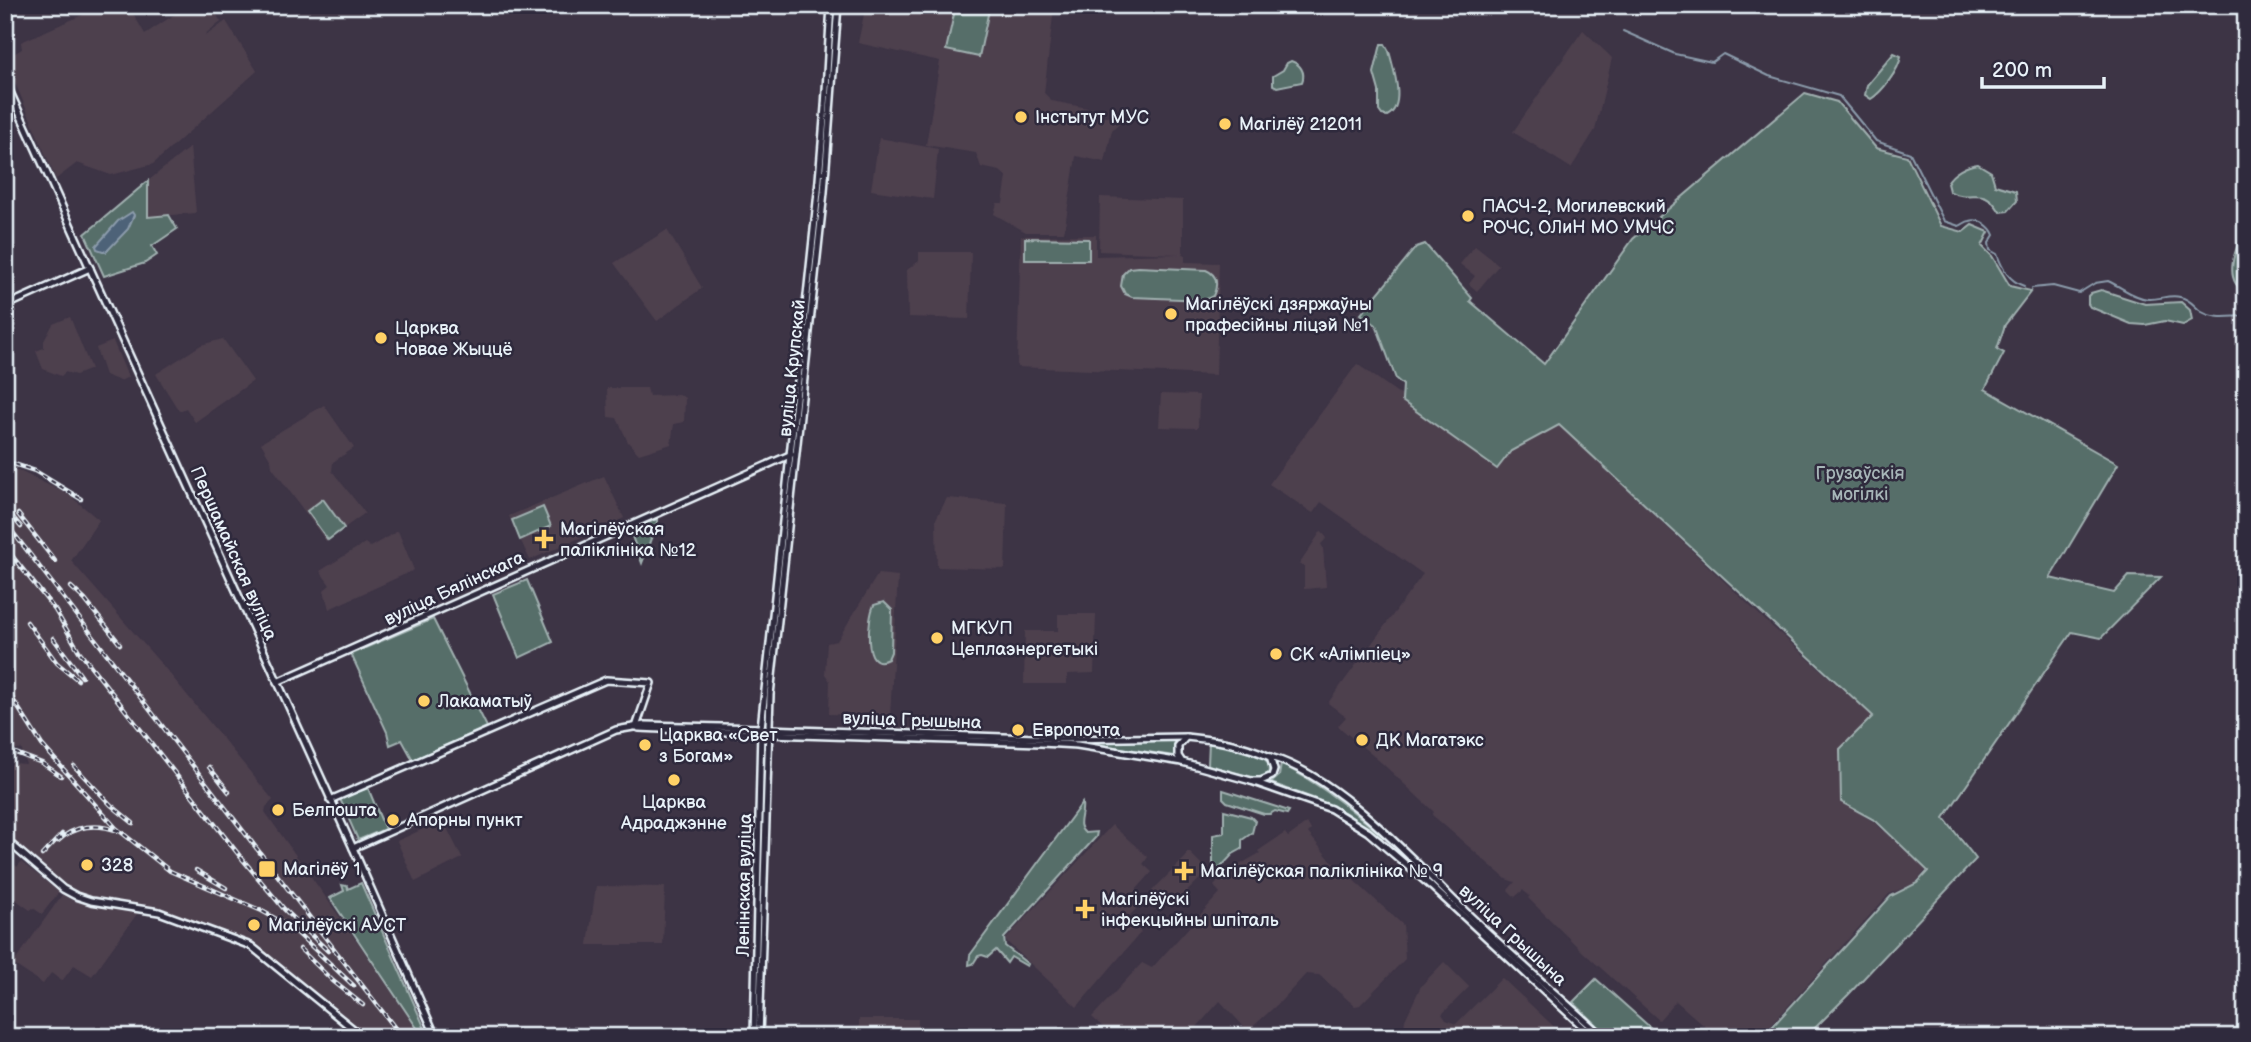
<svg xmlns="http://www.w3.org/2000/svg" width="2251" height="1042" font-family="'Balsamiq Sans',sans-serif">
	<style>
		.built { fill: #4e404e }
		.green { fill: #576e69; stroke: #a0b0b0; stroke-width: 2 }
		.water { fill: #4d6278; stroke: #8b9bab; stroke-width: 2 }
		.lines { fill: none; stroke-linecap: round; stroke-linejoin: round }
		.stream { stroke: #8b9bab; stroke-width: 2 }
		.secondary-casing { stroke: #e8f1f8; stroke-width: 10 }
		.primary-casing { stroke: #e8f1f8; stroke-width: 10 }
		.secondary { stroke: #2f2a3d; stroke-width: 5 }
		.primary { stroke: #2f2a3d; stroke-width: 5 }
		.rail-casing { stroke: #e8f1f8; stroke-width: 4.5 }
		.rail { stroke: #2f2a3d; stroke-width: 2; stroke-dasharray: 5; stroke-linecap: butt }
		.poi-dot { fill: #ffd166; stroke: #2f2a3d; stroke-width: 2.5 }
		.labels { text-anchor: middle; stroke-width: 5; stroke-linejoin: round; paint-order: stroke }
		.poi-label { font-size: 18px; fill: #e8f1f8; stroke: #2f2a3d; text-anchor: start }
		.street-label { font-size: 18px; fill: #e8f1f8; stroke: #2f2a3d }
		.park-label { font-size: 18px; fill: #a7b6b8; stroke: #2f2a3d }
	</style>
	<rect width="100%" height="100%" fill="#3d3445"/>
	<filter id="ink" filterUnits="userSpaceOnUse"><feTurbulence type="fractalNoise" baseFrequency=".0143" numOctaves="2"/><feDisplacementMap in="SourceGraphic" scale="14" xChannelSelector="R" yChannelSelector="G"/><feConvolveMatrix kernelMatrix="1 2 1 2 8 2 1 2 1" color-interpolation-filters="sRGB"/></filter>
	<g filter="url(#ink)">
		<!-- built -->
		<g class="built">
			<polygon points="105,5 128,5 145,34 189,5 211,5 221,22 205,34 207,35 226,21 257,71 153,164 111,175 77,163 56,179 5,59 22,49 21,42"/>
			<polygon points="866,5 1042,5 1054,7 1044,93 1052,101 1087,108 1099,115 1123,119 1112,130 1105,162 1076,156 1064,232 1026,232 994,214 997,203 1003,203 1007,177 1000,171 981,167 976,153 926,145 940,61 858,43"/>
			<polygon points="1583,30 1612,58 1595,130 1571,168 1513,132"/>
			<polygon points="879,138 938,149 933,199 871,190"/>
			<polygon points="190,147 196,213 148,217 148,181"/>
			<polygon points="1100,197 1183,200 1183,254 1185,255 1185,262 1219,263 1216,375 1017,367 1021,236 1096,235 1096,256 1180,254 1099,251"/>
			<polygon points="667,230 702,288 657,321 614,263"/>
			<polygon points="1475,246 1499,265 1477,291 1469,284 1475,276 1460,264"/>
			<polygon points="919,252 971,252 969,319 908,317 907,270 919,261"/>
			<polygon points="70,317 91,369 76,375 65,372 61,376 43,369 36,351 44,348 44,341 53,324"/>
			<polygon points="223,339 253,381 195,422 186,408 179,411 156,374 201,345"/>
			<polygon points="113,341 128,377 120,381 105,375 96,348"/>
			<polygon points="1357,364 1402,396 1402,401 1497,469 1511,451 1559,425 1766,621 1873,717 1840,749 1841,801 1875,823 1926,870 1915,883 1889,894 1760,1037 1717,1037 1676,1001 1659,1020 1583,952 1528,898 1530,896 1525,892 1523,890 1515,897 1508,890 1515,882 1506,879 1437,819 1432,815 1434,812 1383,764 1338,726 1346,717 1328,703 1423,574 1321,502 1313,513 1269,484"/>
			<polygon points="607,388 647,388 649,396 680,395 685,398 684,422 674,424 671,444 639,454 628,442 617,418 608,417"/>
			<polygon points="1161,394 1199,395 1198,428 1159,427"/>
			<polygon points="324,405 354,448 333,462 332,471 365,513 326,541 272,467 271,460 261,443"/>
			<polygon points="5,464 69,495 99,520 71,561 169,673 273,800 266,807 265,812 361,947 422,1037 365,1037 250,946 170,911 108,907 139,911 92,976 74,965 62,981 51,973 43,984 13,964 62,895 74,901 97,905 67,894 5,840 5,771 13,763 26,764 21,748 20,750 5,746"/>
			<polygon points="604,476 624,518 530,560 509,516"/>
			<polygon points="947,498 1007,503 1005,569 937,567 936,519"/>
			<polygon points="398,531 414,570 329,609 324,590 330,585 320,571 365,543 370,547"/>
			<polygon points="1321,531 1327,538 1321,544 1323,548 1326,587 1304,589 1304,565 1299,565"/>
			<polygon points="878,574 898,576 890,716 829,714 830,681 825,674 827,643 837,641"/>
			<polygon points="1058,614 1096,614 1094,673 1067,674 1067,684 1024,684 1025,631 1058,631"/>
			<polygon points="443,820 462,858 415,882 397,841"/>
			<polygon points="1307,823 1311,830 1308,833 1328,857 1403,925 1405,959 1360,1005 1355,1006 1319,975 1306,974 1281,1001 1248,1031 1220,1001 1188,1037 1114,1037 1092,1017 1142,963 1152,968 1220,893 1214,886 1227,872 1260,853 1258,851 1285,833 1288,837"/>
			<polygon points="1112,825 1148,857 1143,864 1152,872 1135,891 1145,900 1127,918 1141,932 1077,1007 1005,940"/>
			<polygon points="1186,853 1190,853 1208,871 1170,908 1152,891 1186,857"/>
			<polygon points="21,862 59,892 42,914 33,908 30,910 15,899 13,902 5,897 5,876 15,865 17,867"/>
			<polygon points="596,886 665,887 663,945 588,945"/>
			<polygon points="1444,962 1469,987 1442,1014 1446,1020 1456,1024 1502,978 1565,1037 1403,1037 1405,1020 1421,986"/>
			<rect x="859" y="1019" width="59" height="18"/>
		</g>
		<!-- green -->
		<g class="green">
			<polygon points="956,5 990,5 979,57 946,50"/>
			<path d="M1381,44H1385L1389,51C1393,68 1407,106 1387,116L1382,115L1379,111V91L1374,73Z"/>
			<path d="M1894,53L1901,56C1899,70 1882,92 1871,99L1865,95L1867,85Z"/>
			<path d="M1291,61C1300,64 1306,72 1302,82L1277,87L1273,85V76L1283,70L1287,63Z"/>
			<polygon points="1805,93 1837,102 1876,148 1907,156 1941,226 1963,232 1972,225 1989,232 1982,246 1992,256 2010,286 2031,291 2005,325 1997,349 2004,353 1985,389 2118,464 2050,578 2114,593 2129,576 2161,577 2101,638 2072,632 1944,818 1976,859 1848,995 1806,1037 1763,1037 1891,896 1917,883 1928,871 1876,821 1841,802 1840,749 1873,716 1559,425 1511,451 1497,469 1402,401 1403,385 1396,379 1376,325 1361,314 1416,247 1425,244 1472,298 1470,301 1544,364 1633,239"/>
			<path d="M1978,164L1991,172L1995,185L2016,191L2017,201L2008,211L2000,212C1982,182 1972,204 1949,191L1947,183C1952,173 1967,165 1978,164Z"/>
			<polygon points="148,181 148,217 169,215 177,229 152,246 157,255 145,263 104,276 85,234"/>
			<path d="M2246,226V292C2220,280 2237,245 2246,226Z"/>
			<polygon points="1025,238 1089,239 1089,260 1025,260"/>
			<path d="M1138,267L1206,270C1218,275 1218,285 1213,296L1205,300L1132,297L1125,294L1121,286L1123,274L1129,268Z"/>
			<polygon points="2101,290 2145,304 2181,302 2190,310 2192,320 2183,325 2165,321 2145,325 2131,324 2090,307 2088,304 2088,296 2091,293"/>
			<polygon points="323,499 344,528 328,540 307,511"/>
			<polygon points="543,507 551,526 520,540 512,520"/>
			<polygon points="657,519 657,522 642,563 630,531"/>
			<polygon points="527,580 553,642 519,658 493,594"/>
			<path d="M884,602L892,610L891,652L888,659C862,673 868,617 874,605Z"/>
			<polygon points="433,619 487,727 413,760 402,740 390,745 387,732 351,654"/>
			<polygon points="1177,739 1174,744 1174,756 1081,742"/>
			<path d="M1209,741L1262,757C1269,762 1270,767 1268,775L1256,778L1208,765Z"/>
			<path d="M1281,764C1319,783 1351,808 1383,837L1382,839L1346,813L1318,800L1271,783L1279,776Z"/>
			<polygon points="368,788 385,829 358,840 340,799"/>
			<polygon points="1223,790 1289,811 1287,814 1275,811 1270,814 1264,814 1227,802 1223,798"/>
			<path d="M1082,803C1084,816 1075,824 1085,833L1097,832L1096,837L1004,938L1005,946L1028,964L1027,966L1011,957L1007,963L996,950L988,957L982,955L978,956L973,964L969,965L970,955Z"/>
			<polygon points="1224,810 1251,817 1255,821 1252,833 1242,840 1242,849 1233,854 1218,870 1213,865 1213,835 1224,833"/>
			<polygon points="361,883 426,1031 421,1034 330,898 344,891 342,885 347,886 348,889"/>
			<polygon points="1596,979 1661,1037 1610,1037 1573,1002"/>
		</g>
		<!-- water -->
		<polygon class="water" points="132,212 134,215 128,229 106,252 97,249 96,246 118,221"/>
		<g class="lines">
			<!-- stream -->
			<g class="stream">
				<path d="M1623,31L1675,54L1712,62L1723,54L1769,76L1839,96L1876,141L1910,153L1944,221L1959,226C1963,225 1966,221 1970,221C1980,218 1991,227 1994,235L1989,243L1990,250L1997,254C2002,268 2009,281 2024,286"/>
				<path d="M2032,288L2053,286L2079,293L2095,283L2108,281C2122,287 2132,297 2148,299C2159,300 2169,294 2180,297C2191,299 2194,307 2202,312C2216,320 2231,316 2246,316"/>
			</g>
			<!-- secondary casing -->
			<g class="secondary-casing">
				<g id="secondary">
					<polyline points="5,306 90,268"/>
					<polyline points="277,682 792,454"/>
					<polyline points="639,728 769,734"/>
					<polyline points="330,800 606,680 651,683 636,727"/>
					<polyline points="5,839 63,889 76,896 91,901 159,912 251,946 363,1037"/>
					<polyline points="353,848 616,730 645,725 761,728"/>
				</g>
			</g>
			<!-- primary casing -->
			<g class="primary-casing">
				<g id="primary">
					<polyline points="5,81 353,848 436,1037"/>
					<polyline points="766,729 1065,739 1186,737"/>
					<polyline points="769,734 1041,743 1077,745 1182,762"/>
					<path d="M1186,737C1216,740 1243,744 1270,757L1274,770L1272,776L1261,781H1251L1182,762L1178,756V746Z"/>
					<path d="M1270,757C1339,776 1414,862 1465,911C1510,954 1557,995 1603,1037"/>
					<polyline points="1251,781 1331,809 1368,832 1432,887 1594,1037"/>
					<polyline points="754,1037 761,728 818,192 825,107 831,5"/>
					<polyline points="759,1037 770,695 824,192 838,5"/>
				</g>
			</g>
			<!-- secondary -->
			<use href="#secondary" class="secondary"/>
			<!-- primary -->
			<use href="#primary" class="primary"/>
			<!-- rail casing -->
			<g class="rail-casing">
				<g id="rail">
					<polyline points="5,461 35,471 81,499"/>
					<polyline points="5,508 21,527"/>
					<polyline points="18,514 55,561"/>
					<polyline points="5,522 402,1037"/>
					<polyline points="5,547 55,610 79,651 239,855 284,909 328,951"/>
					<polyline points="71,587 85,600 120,644"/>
					<polyline points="27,622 57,663 78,680"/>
					<polyline points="53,638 82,677"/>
					<polyline points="5,687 42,745 116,828 170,871 262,911 292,928 354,986"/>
					<polyline points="5,749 42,763 61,776"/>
					<polyline points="74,766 111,805 133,823"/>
					<polyline points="209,767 229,792"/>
					<path d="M58,841C75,825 97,823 118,831"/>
					<polyline points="42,855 62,834"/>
					<polyline points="196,870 226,888"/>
					<polyline points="300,949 333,981 363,1005"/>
				</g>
			</g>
			<!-- rail -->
			<use href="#rail" class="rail"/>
		</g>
	</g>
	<!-- markers -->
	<g class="poi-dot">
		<circle cx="1021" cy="117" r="7"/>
		<circle cx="1225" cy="124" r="7"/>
		<circle cx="1468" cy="216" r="7"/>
		<circle cx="1171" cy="314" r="7"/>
		<circle cx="381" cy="338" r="7"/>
		<path d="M540.5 528.5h7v7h7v7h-7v7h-7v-7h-7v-7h7z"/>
		<circle cx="937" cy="638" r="7"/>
		<circle cx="1276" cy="654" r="7"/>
		<circle cx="424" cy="701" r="7"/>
		<circle cx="1018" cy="730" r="7"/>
		<circle cx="1362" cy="740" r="7"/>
		<circle cx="645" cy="745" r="7"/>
		<circle cx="674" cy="780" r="7"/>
		<circle cx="278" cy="810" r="7"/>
		<circle cx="393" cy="820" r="7"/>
		<circle cx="87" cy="865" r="7"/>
		<rect x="258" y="860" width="18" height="18" rx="3.5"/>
		<path d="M1180.5 860.5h7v7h7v7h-7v7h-7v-7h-7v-7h7z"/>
		<path d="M1081.5 898.5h7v7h7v7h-7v7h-7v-7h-7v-7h7z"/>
		<circle cx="254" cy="925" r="7"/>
	</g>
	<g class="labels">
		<!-- poi labels -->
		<g class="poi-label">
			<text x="1035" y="123">Інстытут МУС</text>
			<text x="1239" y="130">Магілёў 212011</text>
			<text x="1482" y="212">ПАСЧ-2, Могилевский<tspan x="1482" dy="21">РОЧС, ОЛиН МО УМЧС</tspan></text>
			<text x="1185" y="310">Магілёўскі дзяржаўны<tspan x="1185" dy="21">прафесійны ліцэй №1</tspan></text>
			<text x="395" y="334">Царква<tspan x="395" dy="21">Новае Жыццё</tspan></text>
			<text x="560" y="535">Магілёўская<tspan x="560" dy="21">паліклініка №12</tspan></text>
			<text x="951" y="634">МГКУП<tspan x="951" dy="21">Цеплаэнергетыкі</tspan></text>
			<text x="1290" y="660">СК «Алімпіец»</text>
			<text x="438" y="707">Лакаматыў</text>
			<text x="1032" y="736">Европочта</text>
			<text x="659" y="741">Царква «Свет<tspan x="659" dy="21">з Богам»</tspan></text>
			<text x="1376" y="746">ДК Магатэкс</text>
			<text x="674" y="808" text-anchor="middle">Царква<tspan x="674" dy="21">Адраджэнне</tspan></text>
			<text x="292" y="816">Белпошта</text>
			<text x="407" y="826">Апорны пункт</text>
			<text x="101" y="871">328</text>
			<text x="283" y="875">Магілёў 1</text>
			<text x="1200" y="877">Магілёўская паліклініка № 9</text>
			<text x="1101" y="905">Магілёўскі<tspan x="1101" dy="21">інфекцыйны шпіталь</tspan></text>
			<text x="268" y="931">Магілёўскі АУСТ</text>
		</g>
		<!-- street labels -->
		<g class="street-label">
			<text transform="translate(792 368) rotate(-84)" y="6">вуліца Крупскай</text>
			<text transform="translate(234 553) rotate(66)" y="6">Першамайская вуліца</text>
			<text transform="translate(454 588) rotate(-25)" y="6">вуліца Бялінскага</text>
			<text transform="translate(912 720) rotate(2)" y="6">вуліца Грышына</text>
			<text transform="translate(744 885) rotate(-89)" y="6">Ленінская вуліца</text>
			<text transform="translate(1513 935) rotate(43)" y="6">вуліца Грышына</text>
		</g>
		<!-- park labels -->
		<g class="park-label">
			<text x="1860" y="479">Грузаўскія<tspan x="1860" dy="21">могілкі</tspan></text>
		</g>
	</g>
	<!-- margin -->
	<rect width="2251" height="1042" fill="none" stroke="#2f2a3d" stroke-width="28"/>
	<rect x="14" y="14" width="2223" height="1014" fill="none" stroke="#e8f1f8" stroke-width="2.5" filter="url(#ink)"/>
	<!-- scale -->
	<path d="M1982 77v10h122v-10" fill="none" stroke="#e8f1f8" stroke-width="3.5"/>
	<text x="1992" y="77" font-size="21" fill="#e8f1f8" stroke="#2f2a3d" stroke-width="5" paint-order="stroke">200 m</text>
</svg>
